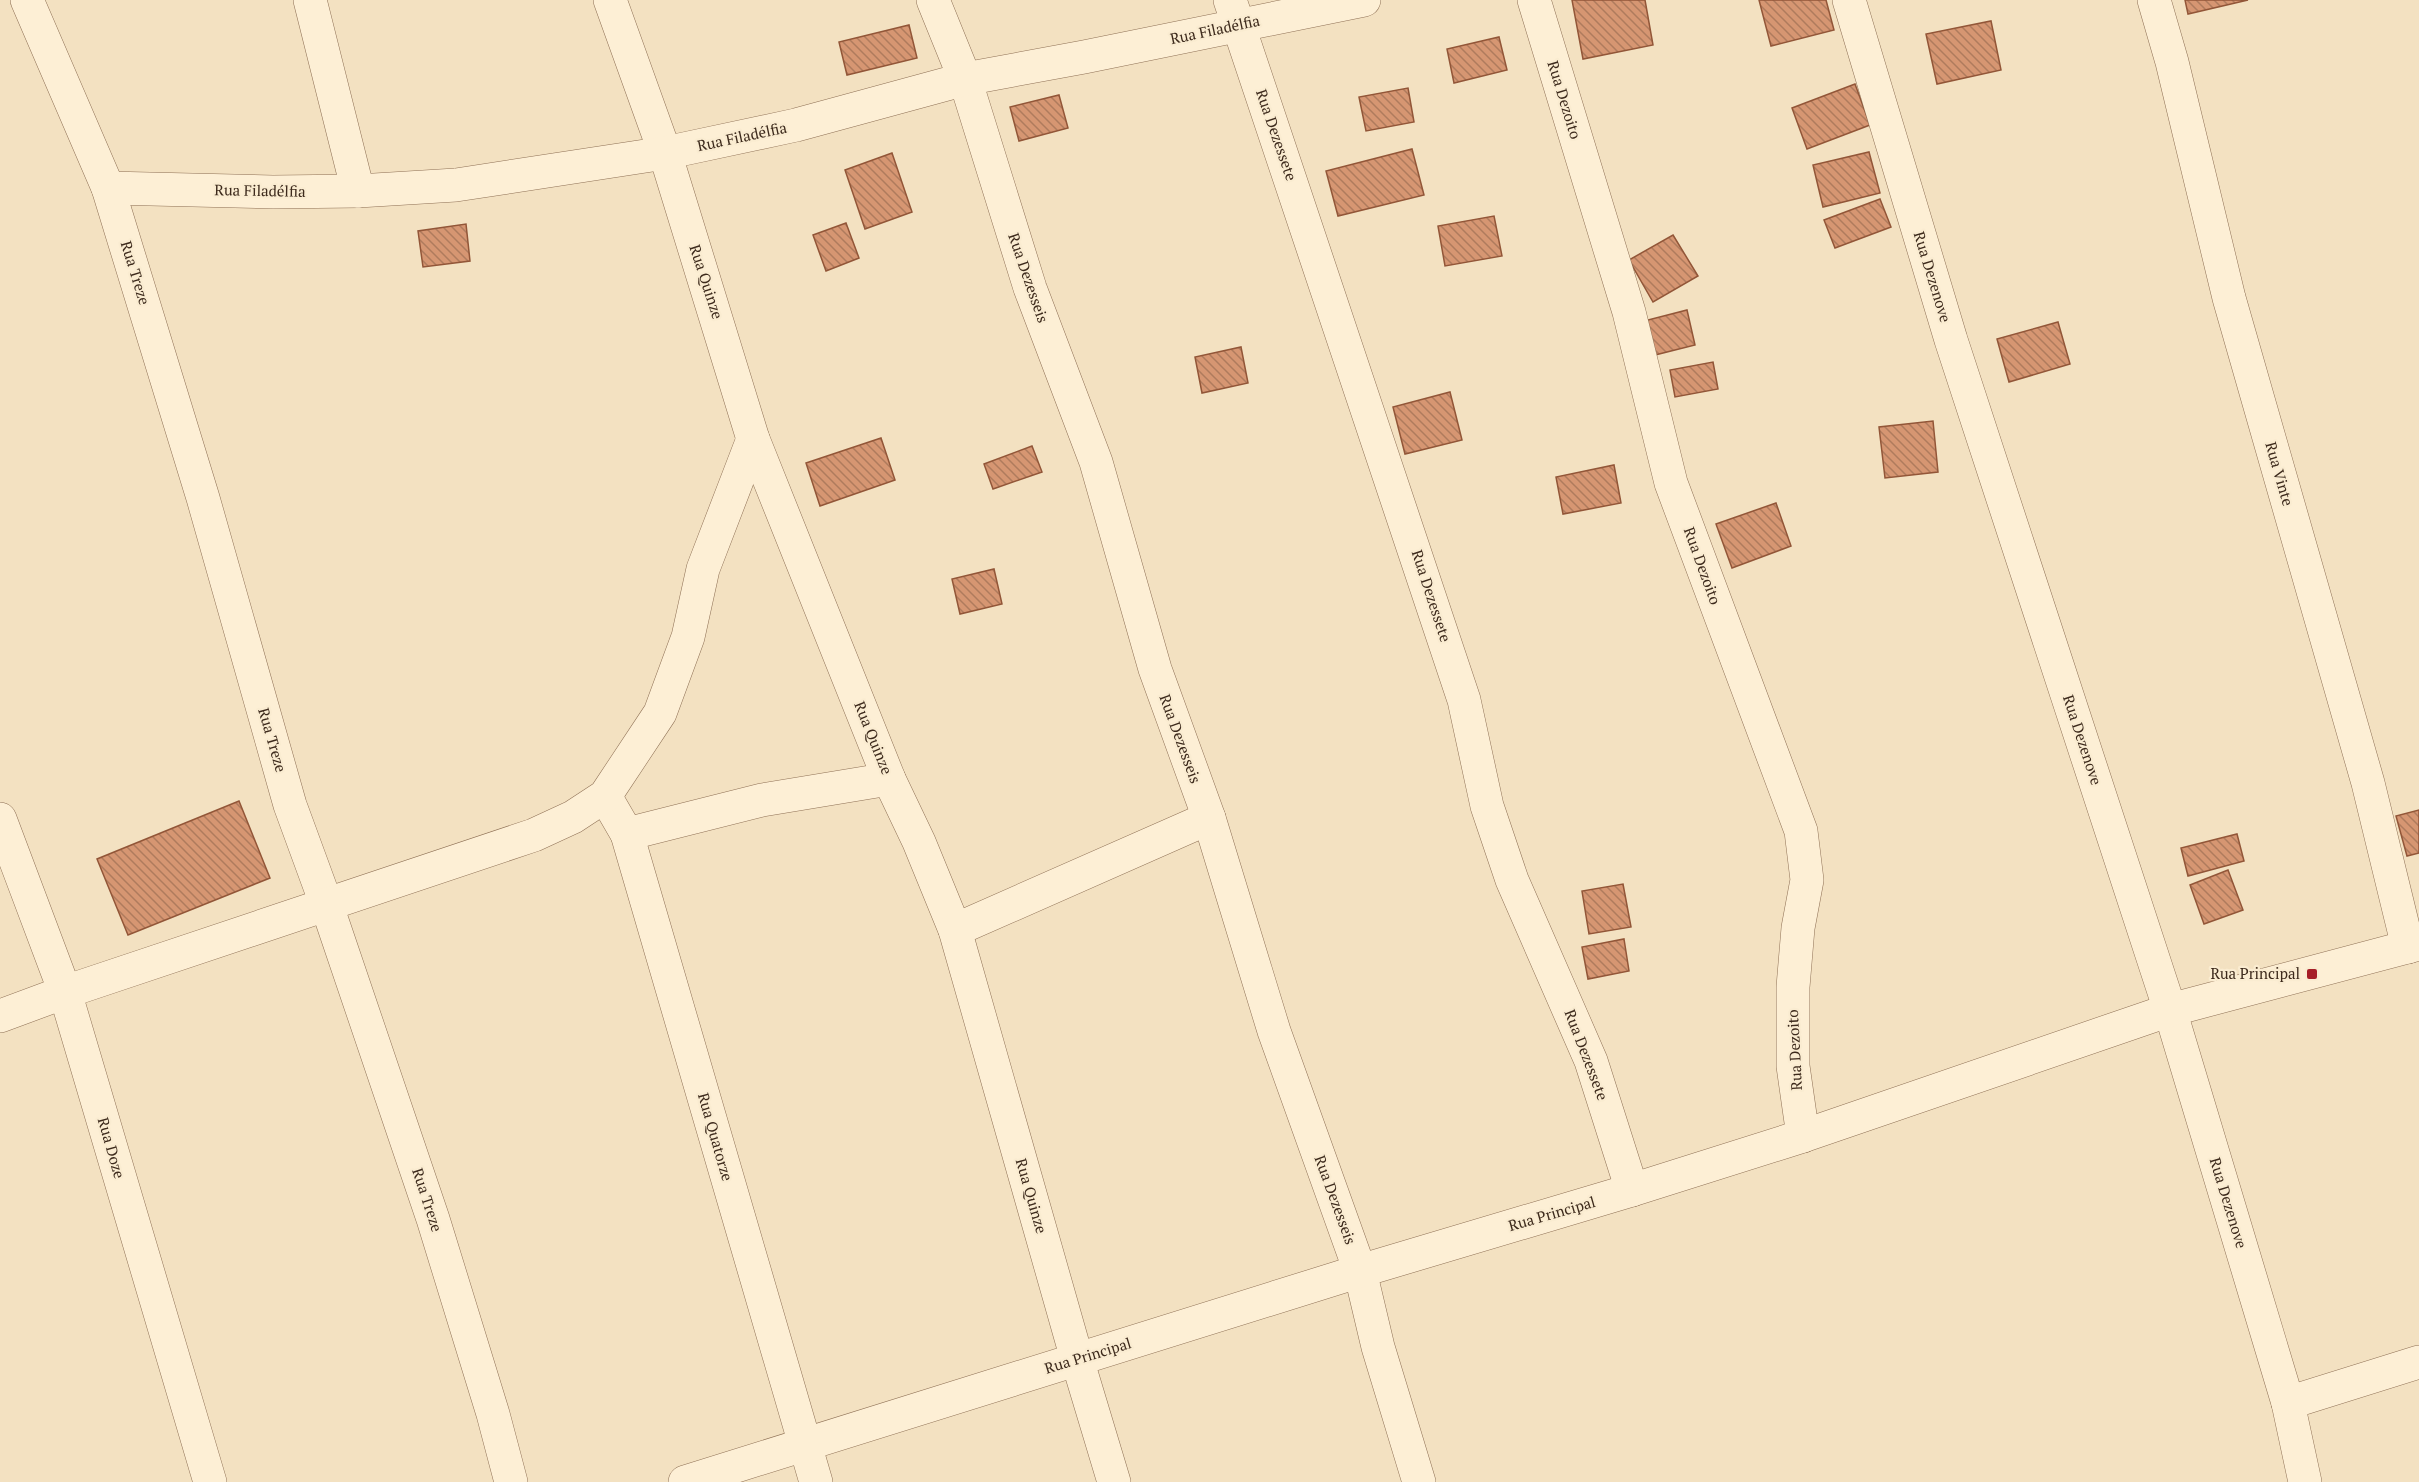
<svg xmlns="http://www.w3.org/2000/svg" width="2419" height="1482" font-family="'PT Serif',serif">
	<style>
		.building { fill: url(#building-back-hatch); stroke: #925638; stroke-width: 1.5 }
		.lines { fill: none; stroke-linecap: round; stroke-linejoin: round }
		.street-casing { stroke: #8f7156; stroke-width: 34 }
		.street { stroke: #fdefd5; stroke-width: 33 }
		.poi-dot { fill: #a61e27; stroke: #faecd1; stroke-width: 2 }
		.labels { text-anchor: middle; stroke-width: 4.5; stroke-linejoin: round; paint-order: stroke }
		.street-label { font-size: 15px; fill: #3d2a1c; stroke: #faecd1 }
		.poi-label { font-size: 15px; fill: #3d2a1c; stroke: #faecd1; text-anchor: end }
	</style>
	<defs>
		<pattern id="building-back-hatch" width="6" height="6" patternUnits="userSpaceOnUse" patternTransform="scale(1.5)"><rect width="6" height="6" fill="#d69672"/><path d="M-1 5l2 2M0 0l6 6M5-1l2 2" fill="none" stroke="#af7b5d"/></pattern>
	</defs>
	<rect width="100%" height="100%" fill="#f3e1c1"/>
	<!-- building -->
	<g class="building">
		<polygon points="1572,0 1645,0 1653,45 1583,59"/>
		<polygon points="1759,0 1826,0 1834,30 1771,46"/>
		<polygon points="2185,0 2248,0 2188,14"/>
		<polygon points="1991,21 2001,70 1937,84 1926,34"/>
		<polygon points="909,25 917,58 847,75 839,42"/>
		<polygon points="1499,37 1507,70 1454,83 1447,49"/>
		<polygon points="1855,84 1870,125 1807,149 1792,108"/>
		<polygon points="1408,88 1414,122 1366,131 1359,97"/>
		<polygon points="1059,95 1068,128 1019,141 1010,107"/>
		<polygon points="1412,149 1424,195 1338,216 1326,171"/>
		<polygon points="1869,152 1880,193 1823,207 1813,165"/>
		<polygon points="892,153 912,212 865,229 845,170"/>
		<polygon points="1880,199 1891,227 1835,248 1824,220"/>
		<polygon points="1494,216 1502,256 1445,266 1438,226"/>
		<polygon points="846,223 859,258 826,271 813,235"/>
		<polygon points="466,224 470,261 423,267 418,231"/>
		<polygon points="1673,235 1698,276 1653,302 1629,260"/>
		<polygon points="1687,310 1695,345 1651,356 1644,321"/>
		<polygon points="2058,322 2070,364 2009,382 1997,339"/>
		<polygon points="1241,347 1248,383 1202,393 1195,357"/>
		<polygon points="1713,362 1718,389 1675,397 1670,370"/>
		<polygon points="1450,392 1462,440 1405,454 1393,407"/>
		<polygon points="1933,421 1938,472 1885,478 1879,427"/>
		<polygon points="881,438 895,480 820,506 806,463"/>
		<polygon points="1032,446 1042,472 993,489 984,464"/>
		<polygon points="1614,465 1621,503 1563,514 1556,477"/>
		<polygon points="1776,503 1791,546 1732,568 1716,524"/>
		<polygon points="994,569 1002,604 960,614 952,579"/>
		<polygon points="239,801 270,878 128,935 97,859"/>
		<polygon points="2419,810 2419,853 2407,856 2396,816"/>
		<polygon points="2237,834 2244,861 2188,876 2181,848"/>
		<polygon points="2228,870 2243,910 2204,924 2190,885"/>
		<polygon points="1623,884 1631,927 1589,934 1582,891"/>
		<polygon points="1624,939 1629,971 1588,979 1582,947"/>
	</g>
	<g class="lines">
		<!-- street casing -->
		<g class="street-casing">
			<g id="street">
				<polyline points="27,0 108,188 203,498 290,805 327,906 433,1219 493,1414 511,1482"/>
				<polyline points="310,0 358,191"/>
				<polyline points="610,0 665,153 753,439 889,779 919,842 955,930 1077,1359 1114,1482"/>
				<polyline points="933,0 965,79 1030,288 1096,462 1155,669 1209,818 1274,1031 1360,1271 1378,1347 1419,1482"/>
				<polyline points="1230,0 1464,700 1487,806 1512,880 1591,1061 1632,1190"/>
				<polyline points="1534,0 1629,312 1671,483 1801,831 1807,880 1798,928 1793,987 1793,1066 1803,1136"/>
				<polyline points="1849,0 1951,340 2170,1010 2288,1403 2305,1482"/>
				<polyline points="2154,0 2172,62 2229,298 2368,783 2408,947"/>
				<polyline points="108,188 273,192 358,191 456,185 665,153 796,125 965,79 1084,57 1364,0"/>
				<polyline points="605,796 627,834 816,1482"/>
				<polyline points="0,819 65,992 210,1482"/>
				<polyline points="627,834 762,800 889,779"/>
				<polyline points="955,930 1209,818"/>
				<polyline points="0,1016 65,992 534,835 573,817 605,796 660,713 688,637 703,569 753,439"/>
				<polyline points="2288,1403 2419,1362"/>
				<polyline points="685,1482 1360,1271 1632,1190 1803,1136 2170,1010 2419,944"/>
			</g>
		</g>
		<!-- street -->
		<use href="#street" class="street"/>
	</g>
	<!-- markers -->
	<rect class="poi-dot" x="2306" y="968" width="12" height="12" rx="3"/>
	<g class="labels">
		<!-- street labels -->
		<g class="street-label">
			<text transform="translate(1215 30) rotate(-12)" y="5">Rua Filadélfia</text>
			<text transform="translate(1564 100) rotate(73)" y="5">Rua Dezoito</text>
			<text transform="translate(1276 135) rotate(71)" y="5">Rua Dezessete</text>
			<text transform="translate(742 137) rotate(-12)" y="5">Rua Filadélfia</text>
			<text transform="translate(260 191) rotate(1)" y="5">Rua Filadélfia</text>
			<text transform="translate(135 273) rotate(73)" y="5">Rua Treze</text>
			<text transform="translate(1932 277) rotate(73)" y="5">Rua Dezenove</text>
			<text transform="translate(1028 278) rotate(71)" y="5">Rua Dezesseis</text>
			<text transform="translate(706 282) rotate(72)" y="5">Rua Quinze</text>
			<text transform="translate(2279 474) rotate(74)" y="5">Rua Vinte</text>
			<text transform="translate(1702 566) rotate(70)" y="5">Rua Dezoito</text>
			<text transform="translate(1431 596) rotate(72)" y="5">Rua Dezessete</text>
			<text transform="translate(873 738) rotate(68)" y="5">Rua Quinze</text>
			<text transform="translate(1180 739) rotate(70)" y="5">Rua Dezesseis</text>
			<text transform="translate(272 740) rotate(74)" y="5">Rua Treze</text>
			<text transform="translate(2082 740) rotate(72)" y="5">Rua Dezenove</text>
			<text transform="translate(1795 1050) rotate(-93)" y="5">Rua Dezoito</text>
			<text transform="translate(1586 1055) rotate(69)" y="5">Rua Dezessete</text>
			<text transform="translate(715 1137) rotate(74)" y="5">Rua Quatorze</text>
			<text transform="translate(111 1148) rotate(74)" y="5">Rua Doze</text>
			<text transform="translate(1031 1196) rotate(74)" y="5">Rua Quinze</text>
			<text transform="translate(427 1200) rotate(72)" y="5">Rua Treze</text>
			<text transform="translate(1335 1200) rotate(70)" y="5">Rua Dezesseis</text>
			<text transform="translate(2228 1203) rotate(73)" y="5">Rua Dezenove</text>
			<text transform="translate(1552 1214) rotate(-16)" y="5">Rua Principal</text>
			<text transform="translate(1088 1356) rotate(-17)" y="5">Rua Principal</text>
		</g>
		<!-- poi labels -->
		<g class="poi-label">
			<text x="2300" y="979">Rua Principal</text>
		</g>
	</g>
</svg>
